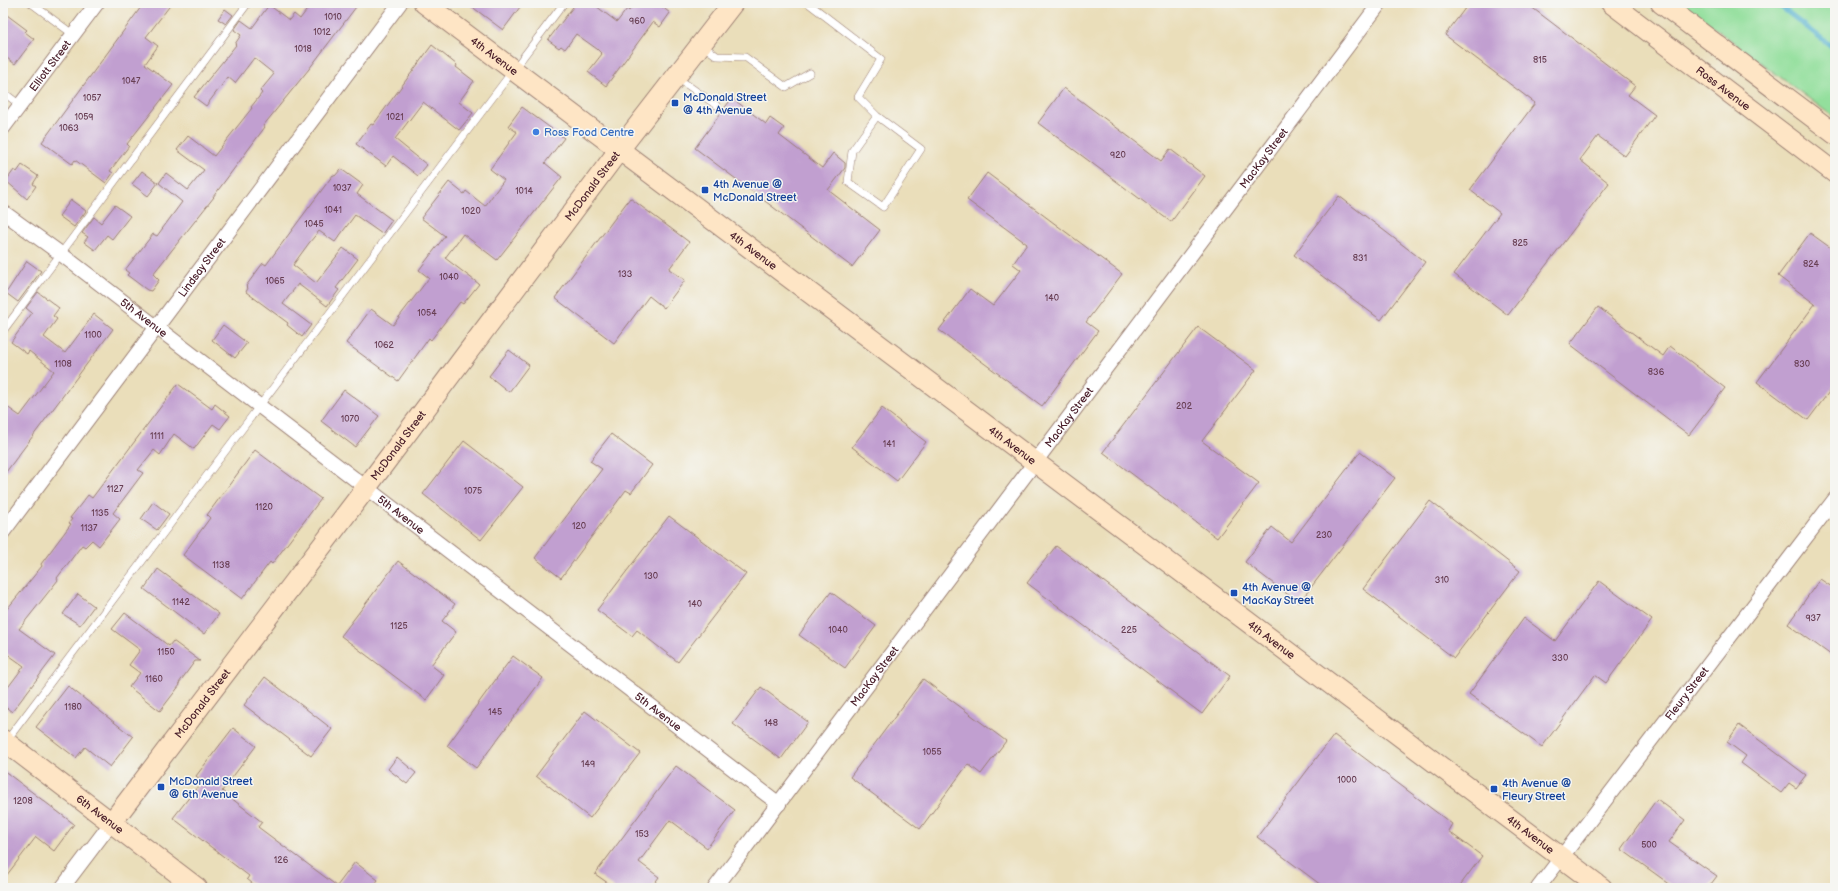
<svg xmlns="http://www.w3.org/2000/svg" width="1838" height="891" font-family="'Balsamiq Sans',sans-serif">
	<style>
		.green { fill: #93df9c; stroke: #6e7f64 }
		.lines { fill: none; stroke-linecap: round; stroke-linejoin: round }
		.stream { stroke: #4eafcd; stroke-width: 5 }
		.building { fill: #c19fd0 }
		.lane-casing { stroke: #9a7e72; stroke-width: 8 }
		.street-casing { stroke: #9a7e72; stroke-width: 16 }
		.secondary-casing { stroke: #9a7e72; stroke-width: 22 }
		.lane { stroke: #fff; stroke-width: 7 }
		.street { stroke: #fff; stroke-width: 14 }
		.secondary { stroke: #fee5c5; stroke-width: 20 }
		.transit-dot { fill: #1a4fb4; stroke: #f6f6f2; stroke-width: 1.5 }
		.shop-dot { fill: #3f7fe0; stroke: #f6f6f2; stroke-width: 1.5 }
		.labels { text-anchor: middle; stroke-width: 3; stroke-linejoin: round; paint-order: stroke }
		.number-label { font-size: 9px; fill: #683f54 }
		.street-label { font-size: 11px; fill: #4a1f2b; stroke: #f6f6f2 }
		.transit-label { font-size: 11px; fill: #164399; stroke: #f6f6f2; text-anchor: start }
		.shop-label { font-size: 11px; fill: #366cbe; stroke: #f6f6f2; text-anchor: start }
	</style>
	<rect width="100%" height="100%" fill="#f6f6f2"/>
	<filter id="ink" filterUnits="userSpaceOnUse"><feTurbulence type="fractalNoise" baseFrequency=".025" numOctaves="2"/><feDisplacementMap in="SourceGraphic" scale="8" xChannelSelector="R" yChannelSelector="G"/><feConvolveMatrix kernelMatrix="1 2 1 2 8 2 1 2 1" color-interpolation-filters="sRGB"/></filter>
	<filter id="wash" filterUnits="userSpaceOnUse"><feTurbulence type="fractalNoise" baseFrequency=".012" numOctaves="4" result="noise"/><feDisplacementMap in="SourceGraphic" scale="16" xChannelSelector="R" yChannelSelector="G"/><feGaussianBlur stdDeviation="0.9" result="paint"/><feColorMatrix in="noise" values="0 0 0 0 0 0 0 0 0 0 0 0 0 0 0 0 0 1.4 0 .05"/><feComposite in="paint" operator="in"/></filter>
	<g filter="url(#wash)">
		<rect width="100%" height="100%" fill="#eadeba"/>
		<!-- green -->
		<polygon class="green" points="1681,3 1835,3 1835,118"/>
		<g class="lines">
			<!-- stream -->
			<polyline class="stream" points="1776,3 1835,49"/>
		</g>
		<g id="blocks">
			<!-- building -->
			<g class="building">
				<polygon points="144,3 172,3 146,37 158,46 145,64 173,85 127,144 129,146 110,171 113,173 106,183 75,160 72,164 42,142"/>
				<polygon points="312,3 359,3 309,69 263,126 265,127 213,197 214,197 153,274 159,280 151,291 147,290 127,275 129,273 125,270 153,234 157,236 182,202 159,183 166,173 188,190 204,170 177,150 188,136 214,156 252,108 251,107 262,93 260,91 274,74 254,58 235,83 228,77 206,106 194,97 236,45 235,44 241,35 234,30 241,20 252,28 269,5 289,20 294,14 300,19"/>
				<polygon points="467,3 523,3 503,30"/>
				<polygon points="576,3 592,3 617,22 627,9 629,11 635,3 657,3 670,13 660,27 653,22 606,86 588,72 602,54 597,49 576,34 565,49 561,46 559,48 548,40"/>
				<polygon points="1469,3 1526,3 1635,86 1628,95 1655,115 1625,156 1598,136 1580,160 1609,183 1508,315 1454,274 1500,213 1470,190 1535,103 1445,35"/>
				<polygon points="225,9 233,15 226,24 218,19"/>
				<polygon points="3,12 27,30 25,32 34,39 15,64 3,55"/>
				<polygon points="432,45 457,65 456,67 474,81 459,102 473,113 459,130 423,102 395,139 427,165 418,176 393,156 386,166 356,144 371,124 373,125"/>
				<polygon points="1064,88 1161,161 1170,149 1205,176 1171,222 1038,123"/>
				<polygon points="732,98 766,124 770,118 784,128 779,135 822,168 833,153 845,163 845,168 828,190 880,230 852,267 695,148"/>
				<polygon points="522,107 564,138 545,163 562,177 497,260 463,234 445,258 479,284 463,304 460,302 431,340 429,338 398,381 346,343 371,309 393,325 429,278 419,270 445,236 421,218 449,182 464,194 466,191 485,206 504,180 490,169 517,132 508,126"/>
				<polygon points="22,165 38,176 33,184 36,186 27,199 6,181 14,170 17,172"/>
				<polygon points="341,169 363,185 357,194 392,220 382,234 355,215 335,242 319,231 309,243 293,265 316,283 343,248 358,259 336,288 339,290 327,306 298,284 283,304 311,325 302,337 287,325 288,323 246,292 248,288 246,286 263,263 266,265 333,175 335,176"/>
				<polygon points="142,171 158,183 148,196 132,184"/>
				<polygon points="987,173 1122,274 1086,322 1098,331 1042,406 939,330 970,289 993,306 1021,270 1013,264 1027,244 967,200"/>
				<polygon points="1339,196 1425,262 1381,320 1294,255"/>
				<polygon points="630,198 689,242 669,269 685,280 664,308 649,296 614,343 555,298"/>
				<polygon points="71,200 86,211 74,227 59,216"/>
				<polygon points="115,205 130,216 112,239 107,235 95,250 84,242 88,237 82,233 94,217 101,223"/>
				<polygon points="1810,233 1835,251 1835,384 1808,420 1757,382 1815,304 1778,276"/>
				<polygon points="27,261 41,271 18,302 6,293"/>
				<polygon points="38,292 59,308 53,316 57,319 44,337 65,353 94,314 113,329 3,476 3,404 20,416 54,371 29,351 27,354 11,342 32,313 26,308"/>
				<polygon points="1598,307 1663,356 1670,346 1725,388 1689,435 1570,344"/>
				<polygon points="223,325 247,343 235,358 212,340"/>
				<polygon points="1198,327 1256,370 1202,441 1259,483 1217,538 1103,452"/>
				<polygon points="509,350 529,365 509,392 489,376"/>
				<polygon points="178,384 212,409 215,404 230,416 220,429 213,424 194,449 174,434 160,455 154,450 138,470 143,473 113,513 120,519 99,546 92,540 85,547 82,545 57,578 58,580 19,629 55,655 12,712 3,705 3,694 24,666 3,651 3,614 42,566 41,564 71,524 69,523 72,519 70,518 88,495 92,498"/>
				<polygon points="344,390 379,416 355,447 321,421"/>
				<polygon points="882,408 926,442 897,481 852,447"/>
				<polygon points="611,434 652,465 631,493 626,490 561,578 535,558 602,469 590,461"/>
				<polygon points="464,441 523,487 481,540 423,494"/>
				<polygon points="255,450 321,499 272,564 270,562 242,599 183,555 210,518 207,515"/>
				<polygon points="1360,452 1395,478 1299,603 1245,562 1272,527 1291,542"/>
				<polygon points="1430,501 1520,571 1454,658 1363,589"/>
				<polygon points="153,502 169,514 157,530 141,519"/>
				<polygon points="669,516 746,574 678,662 637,630 632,636 597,610"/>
				<polygon points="1056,546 1230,676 1202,714 1027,583"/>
				<polygon points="398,561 455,604 442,621 456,632 431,665 444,675 426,700 341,636"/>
				<polygon points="158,569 219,614 204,634 144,589"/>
				<polygon points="1820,579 1835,589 1835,658 1788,624"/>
				<polygon points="1599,581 1652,620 1606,683 1595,675 1542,747 1469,694 1524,618 1555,641"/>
				<polygon points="831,592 876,626 845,668 799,635"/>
				<polygon points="78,594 94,606 80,625 63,614"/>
				<polygon points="125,613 169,646 173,641 200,661 195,661 179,683 180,685 160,711 129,687 140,673 129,665 140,650 112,629"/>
				<polygon points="513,656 543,678 476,768 447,746"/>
				<polygon points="265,677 332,729 311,756 244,705"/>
				<polygon points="923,679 1006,741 981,774 968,764 920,829 850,777"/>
				<polygon points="68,686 133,737 110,767 85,747 76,758 36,727"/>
				<polygon points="761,687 808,722 781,759 733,724"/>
				<polygon points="585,711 640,753 590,818 536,776"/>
				<polygon points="1739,725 1806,775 1796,788 1789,783 1781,793 1741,763 1746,756 1727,742"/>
				<polygon points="233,728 256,746 222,791 262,822 258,827 337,886 355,862 378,880 372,888 258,888 247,879 249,876 173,818 202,781 196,776"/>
				<polygon points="1334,735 1452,824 1448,831 1482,856 1458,888 1325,888 1257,837"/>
				<polygon points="397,757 416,773 407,784 388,769"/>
				<polygon points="676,766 735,810 707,848 670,820 639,862 659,877 651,888 615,888 595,874"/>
				<polygon points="3,770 74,824 54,851 36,837 3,880"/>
				<polygon points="1657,799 1685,820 1669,842 1717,876 1708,888 1675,888 1621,849"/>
			</g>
		</g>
	</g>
	<g filter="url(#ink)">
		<use href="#blocks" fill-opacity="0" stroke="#9a7e72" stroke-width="1"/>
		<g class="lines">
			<!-- lane casing -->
			<g class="lane-casing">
				<g id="lane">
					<polyline points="31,3 74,35"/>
					<polyline points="808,3 881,59 858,97 877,116 921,149 883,207 848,182 852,151 877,116"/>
					<polyline points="702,45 717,56 745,57 786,87 810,73"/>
					<polyline points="676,77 716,105"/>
					<polyline points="3,92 20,105"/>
					<polyline points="3,331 248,3"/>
					<polyline points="7,740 564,3"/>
				</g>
			</g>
			<!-- street casing -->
			<g class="street-casing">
				<g id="street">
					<path id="s1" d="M3,128L97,3"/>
					<path id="s2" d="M3,212L61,254L779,804"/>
					<path id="s3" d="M3,532L400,3"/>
					<polyline points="62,888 112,822"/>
					<path id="s4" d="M715,888L1380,3"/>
					<path id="s5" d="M1538,888L1835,499"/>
				</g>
			</g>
			<!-- secondary casing -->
			<g class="secondary-casing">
				<g id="secondary">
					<path id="s6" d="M424,3L1602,888"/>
					<path id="s7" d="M1611,3L1835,173"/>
					<polyline points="1661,3 1835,134"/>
					<path id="s8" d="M3,740L197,888"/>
					<path id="s9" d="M112,822L366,488L619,150L733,3"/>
				</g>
			</g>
			<!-- lane -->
			<use href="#lane" class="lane"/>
			<!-- street -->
			<use href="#street" class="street"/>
			<!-- secondary -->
			<use href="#secondary" class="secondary"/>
		</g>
	</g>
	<!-- markers -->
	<g class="transit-dot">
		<rect x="671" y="99" width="8" height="8" rx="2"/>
		<rect x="701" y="186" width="8" height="8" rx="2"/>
		<rect x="1230" y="589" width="8" height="8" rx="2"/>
		<rect x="157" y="783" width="8" height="8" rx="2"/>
		<rect x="1490" y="785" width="8" height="8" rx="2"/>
	</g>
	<circle class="shop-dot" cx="536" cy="132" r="4"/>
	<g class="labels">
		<!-- number labels -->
		<g class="number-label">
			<text x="333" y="20">1010</text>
			<text x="637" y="24">960</text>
			<text x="322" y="35">1012</text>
			<text x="303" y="52">1018</text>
			<text x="1540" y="63">815</text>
			<text x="131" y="84">1047</text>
			<text x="92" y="101">1057</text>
			<text x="84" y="120">1059</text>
			<text x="395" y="120">1021</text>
			<text x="69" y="131">1063</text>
			<text x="1118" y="158">920</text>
			<text x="342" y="191">1037</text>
			<text x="524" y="194">1014</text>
			<text x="333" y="213">1041</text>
			<text x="471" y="214">1020</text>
			<text x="314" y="227">1045</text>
			<text x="1520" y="246">825</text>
			<text x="1360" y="261">831</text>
			<text x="1811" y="267">824</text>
			<text x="625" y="277">133</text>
			<text x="449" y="280">1040</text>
			<text x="275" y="284">1065</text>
			<text x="1052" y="301">140</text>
			<text x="427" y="316">1054</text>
			<text x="93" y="338">1100</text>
			<text x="384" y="348">1062</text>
			<text x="63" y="367">1108</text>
			<text x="1802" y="367">830</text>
			<text x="1656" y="375">836</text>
			<text x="1184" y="409">202</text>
			<text x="350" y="422">1070</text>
			<text x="157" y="439">1111</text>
			<text x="889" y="447">141</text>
			<text x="115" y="492">1127</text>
			<text x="473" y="494">1075</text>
			<text x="264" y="510">1120</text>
			<text x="100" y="516">1135</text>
			<text x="579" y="529">120</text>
			<text x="89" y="531">1137</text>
			<text x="1324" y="538">230</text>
			<text x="221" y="568">1138</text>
			<text x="651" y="579">130</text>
			<text x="1442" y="583">310</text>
			<text x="181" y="605">1142</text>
			<text x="695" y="607">140</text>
			<text x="1813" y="621">937</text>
			<text x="399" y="629">1125</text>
			<text x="838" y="633">1040</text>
			<text x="1129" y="633">225</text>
			<text x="166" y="655">1150</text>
			<text x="1560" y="661">330</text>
			<text x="154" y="682">1160</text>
			<text x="73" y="710">1180</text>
			<text x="495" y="715">145</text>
			<text x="771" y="726">148</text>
			<text x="932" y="755">1055</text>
			<text x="588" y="767">149</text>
			<text x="1347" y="783">1000</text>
			<text x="23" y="804">1208</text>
			<text x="642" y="837">153</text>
			<text x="1649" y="848">500</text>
			<text x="281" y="863">126</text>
		</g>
		<!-- street labels -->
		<g class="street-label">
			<text dy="4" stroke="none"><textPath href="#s6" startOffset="88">4th Avenue</textPath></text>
			<text dy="4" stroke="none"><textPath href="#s1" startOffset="78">Elliott Street</textPath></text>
			<text dy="4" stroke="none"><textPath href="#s7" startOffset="141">Ross Avenue</textPath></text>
			<text dy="4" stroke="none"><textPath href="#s4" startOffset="913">MacKay Street</textPath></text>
			<text dy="4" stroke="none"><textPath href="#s9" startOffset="797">McDonald Street</textPath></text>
			<text dy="4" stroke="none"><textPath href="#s6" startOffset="412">4th Avenue</textPath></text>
			<text dy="4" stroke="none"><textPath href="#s3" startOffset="331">Lindsay Street</textPath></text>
			<text dy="4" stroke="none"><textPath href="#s2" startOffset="176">5th Avenue</textPath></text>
			<text dy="4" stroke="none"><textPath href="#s4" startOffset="589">MacKay Street</textPath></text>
			<text dy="4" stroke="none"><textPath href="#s9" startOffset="473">McDonald Street</textPath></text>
			<text dy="4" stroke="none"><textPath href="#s6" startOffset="736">4th Avenue</textPath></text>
			<text dy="4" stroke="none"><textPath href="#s2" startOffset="500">5th Avenue</textPath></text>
			<text dy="4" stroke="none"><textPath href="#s6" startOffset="1060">4th Avenue</textPath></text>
			<text dy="4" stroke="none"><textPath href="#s4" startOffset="265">MacKay Street</textPath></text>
			<text dy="4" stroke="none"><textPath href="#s5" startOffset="245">Fleury Street</textPath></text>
			<text dy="4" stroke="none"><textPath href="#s9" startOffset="149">McDonald Street</textPath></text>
			<text dy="4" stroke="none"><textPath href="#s2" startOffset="824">5th Avenue</textPath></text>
			<text dy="4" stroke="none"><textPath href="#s8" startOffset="122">6th Avenue</textPath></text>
			<text dy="4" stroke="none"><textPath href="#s6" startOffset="1384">4th Avenue</textPath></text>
		</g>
		<!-- transit labels -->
		<g class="transit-label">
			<text x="683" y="101">McDonald Street<tspan x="683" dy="13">@ 4th Avenue</tspan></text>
			<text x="713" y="188">4th Avenue @<tspan x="713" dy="13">McDonald Street</tspan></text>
			<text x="1242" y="591">4th Avenue @<tspan x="1242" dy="13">MacKay Street</tspan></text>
			<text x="169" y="785">McDonald Street<tspan x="169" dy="13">@ 6th Avenue</tspan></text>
			<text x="1502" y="787">4th Avenue @<tspan x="1502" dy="13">Fleury Street</tspan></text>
		</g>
		<!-- shop labels -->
		<g class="shop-label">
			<text x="544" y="136">Ross Food Centre</text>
		</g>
	</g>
	<!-- margin -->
	<rect width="1838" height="891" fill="none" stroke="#f6f6f2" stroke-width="16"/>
</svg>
